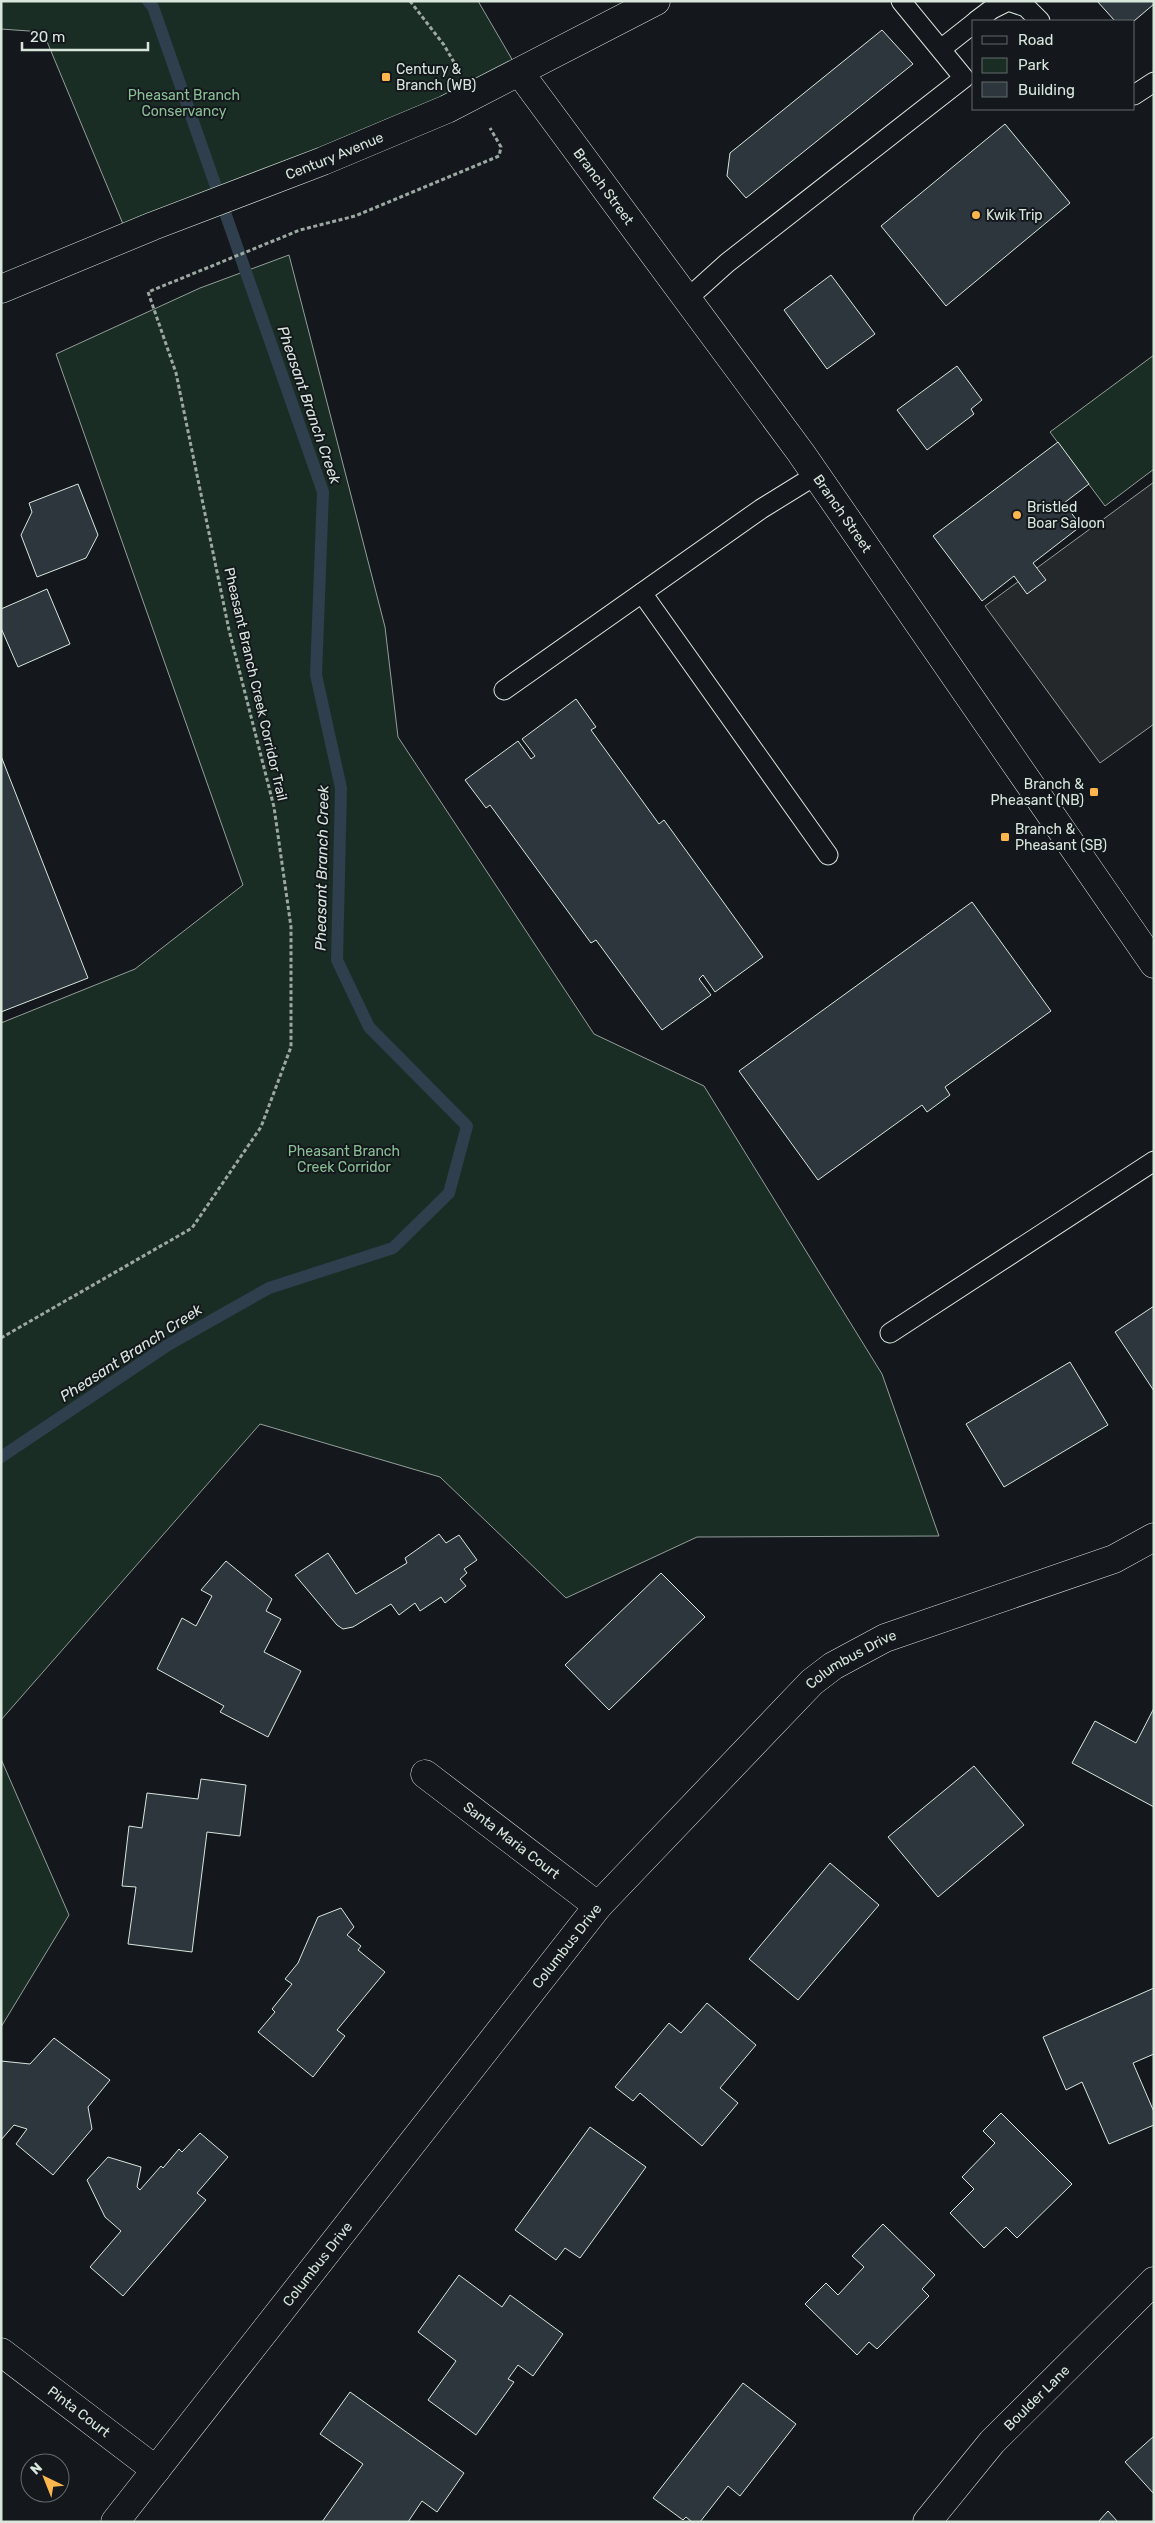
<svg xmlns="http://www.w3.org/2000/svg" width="1155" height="2523" font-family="Rubik,sans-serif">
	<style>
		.green { fill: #1a2d24; stroke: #939e99 }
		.parking { fill: #24282b; stroke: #939e99 }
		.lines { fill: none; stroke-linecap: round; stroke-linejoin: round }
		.stream { stroke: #2f3f4d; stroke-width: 12 }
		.building { fill: #2c363c; stroke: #d8e6dc }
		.lane-casing { stroke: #d8e6dc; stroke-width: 21 }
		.street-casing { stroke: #d8e6dc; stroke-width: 29 }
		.secondary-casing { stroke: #d8e6dc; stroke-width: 29 }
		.path { stroke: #9da8a2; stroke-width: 3; stroke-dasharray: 4 2.5; stroke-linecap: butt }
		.lane { stroke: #14181c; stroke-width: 19 }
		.street { stroke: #14181c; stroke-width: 28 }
		.secondary { stroke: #14181c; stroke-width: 28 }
		.poi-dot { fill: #ffb74d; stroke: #14181c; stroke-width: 2 }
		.labels { text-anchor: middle; stroke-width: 4; stroke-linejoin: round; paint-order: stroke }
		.poi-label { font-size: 14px; fill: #d8e6dc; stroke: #14181c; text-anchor: start }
		.park-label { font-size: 14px; fill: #8ac095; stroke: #14181c }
		.street-label { font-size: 14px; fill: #d8e6dc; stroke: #14181c }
		.water-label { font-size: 15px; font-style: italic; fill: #d8e6dc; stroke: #14181c }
	</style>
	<rect width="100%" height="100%" fill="#14181c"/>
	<!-- green -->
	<g class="green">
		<polygon points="1,1 478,1 520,73 128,236 43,32 1,29"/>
		<polygon points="289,255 385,627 398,737 594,1034 704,1086 882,1374 939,1536 697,1537 566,1598 440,1477 260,1424 1,1720 1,1023 135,969 243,885 56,354 200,288"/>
		<polygon points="1154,355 1154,469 1105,506 1050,432"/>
		<polygon points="1,1759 69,1915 1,2027"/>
	</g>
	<!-- parking -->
	<polygon class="parking" points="1154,482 1154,724 1100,763 985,606"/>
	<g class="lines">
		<!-- stream -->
		<polyline class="stream" points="1,1457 168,1345 269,1288 393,1248 449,1193 467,1126 369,1027 337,960 341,788 316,675 323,492 153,7 148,1"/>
	</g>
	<!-- building -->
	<g class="building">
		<polygon points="1097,1 1154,1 1154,4 1134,21 1115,21"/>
		<polygon points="882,30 913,64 746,198 727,176 730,153"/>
		<polygon points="1005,124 1070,203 946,306 881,226"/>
		<polygon points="831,275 875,334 827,369 784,310"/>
		<polygon points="957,366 982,400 971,409 974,414 927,450 897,410"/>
		<polygon points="1058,442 1089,484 1064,503 1081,526 1033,563 1046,580 1027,594 1014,576 982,601 933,536"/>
		<polygon points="78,484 98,535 86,558 37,577 21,535 32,512 29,503"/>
		<polygon points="47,589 70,644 18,667 1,628 1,609"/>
		<polygon points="576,699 596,727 591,730 659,824 664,820 763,957 715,992 703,975 699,979 711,995 662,1030 596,940 591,943 490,805 486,808 465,780 518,741 531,759 535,756 522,739"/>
		<polygon points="1,756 88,978 1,1012"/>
		<polygon points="972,902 1051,1011 945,1087 950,1095 927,1112 922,1105 818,1180 739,1071"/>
		<polygon points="1154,1306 1154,1391 1115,1332"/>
		<polygon points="1070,1362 1108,1425 1004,1487 966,1424"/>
		<polygon points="439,1534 446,1543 459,1535 477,1560 464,1569 467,1573 460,1579 466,1586 445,1603 441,1597 420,1611 415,1603 399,1615 391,1604 353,1627 343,1629 337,1625 295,1575 328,1553 356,1594 407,1563 405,1558"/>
		<polygon points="226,1561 272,1599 266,1611 281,1619 264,1652 301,1671 268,1737 220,1712 224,1706 157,1669 182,1618 196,1626 212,1596 201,1590"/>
		<polygon points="661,1573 705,1617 609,1710 565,1665"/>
		<polygon points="1154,1708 1154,1807 1072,1763 1095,1721 1136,1743"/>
		<polygon points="974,1766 1024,1825 938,1897 888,1837"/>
		<polygon points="201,1779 246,1785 240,1836 207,1832 192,1952 128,1944 136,1887 122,1886 129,1826 142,1828 147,1793 198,1799"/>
		<polygon points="830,1863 879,1905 798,2000 749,1959"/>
		<polygon points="341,1908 354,1927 347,1935 361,1946 358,1950 385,1972 337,2030 345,2036 313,2077 258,2032 275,2012 272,2009 292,1984 285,1979 298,1963 318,1917"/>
		<polygon points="1154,1988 1154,2054 1133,2063 1154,2112 1154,2125 1109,2144 1082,2082 1066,2090 1043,2037"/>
		<polygon points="707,2003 756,2045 720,2088 738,2103 702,2146 640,2093 633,2101 615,2087 669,2023 681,2033"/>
		<polygon points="54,2038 110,2080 88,2107 92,2129 53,2175 16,2144 27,2129 14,2125 1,2140 1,2061 30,2064"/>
		<polygon points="1001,2113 1072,2184 1017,2238 1006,2227 984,2248 950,2213 974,2189 962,2177 995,2143 983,2131"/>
		<polygon points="590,2127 646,2167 580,2258 565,2248 556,2260 515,2230"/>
		<polygon points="200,2133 228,2157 197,2193 206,2200 123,2296 90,2267 121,2231 105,2217 87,2180 108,2157 141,2167 137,2187 140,2190 161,2166 163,2168 179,2149 182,2152"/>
		<polygon points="883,2224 935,2275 922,2289 929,2296 877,2349 869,2342 857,2355 805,2304 826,2283 838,2295 864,2267 852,2256"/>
		<polygon points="459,2275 502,2307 510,2295 563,2334 533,2376 518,2365 508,2379 514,2382 476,2435 428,2400 456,2361 418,2332"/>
		<polygon points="743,2383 796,2424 740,2496 728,2486 700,2522 692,2522 686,2517 683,2520 653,2498"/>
		<polygon points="350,2392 464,2473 437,2512 422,2501 408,2522 322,2522 363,2464 320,2434"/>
		<polygon points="1154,2436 1154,2494 1125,2462"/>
		<polygon points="1108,2511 1118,2522 1098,2522"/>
	</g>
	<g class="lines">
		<!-- lane casing -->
		<g class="lane-casing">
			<g id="lane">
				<polyline points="976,21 992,9 1008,1 1026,7 1040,21"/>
				<polyline points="941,49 974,23"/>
				<polyline points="1134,95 1154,82"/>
				<polyline points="687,299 727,263 964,78 901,1"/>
				<polyline points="642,593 828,855"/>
				<polyline points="504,690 761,509 816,475"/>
				<polyline points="890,1333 1154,1161"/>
			</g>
		</g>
		<!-- street casing -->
		<g class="street-casing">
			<g id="street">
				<path id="s1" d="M425,1774L598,1906"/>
				<path id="s2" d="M1,2352L156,2470"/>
				<path id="s3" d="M115,2522L598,1906L812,1682L833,1666L885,1638L1114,1559L1154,1537"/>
				<path id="s4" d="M927,2522L992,2442L1154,2281"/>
			</g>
		</g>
		<!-- secondary casing -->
		<g class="secondary-casing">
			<g id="secondary">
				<path id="s5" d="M520,73L801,453L1154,964"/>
				<path id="s6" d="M1,289L153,226L323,161L447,109L656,1"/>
			</g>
		</g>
		<!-- path -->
		<g class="path">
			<polyline points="410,1 444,45 455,64"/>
			<polyline points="1,1338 192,1228 261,1127 291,1047 291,927 274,807 229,630 176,373 148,292 300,230 355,216 499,156 501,147 490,128"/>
		</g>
		<!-- lane -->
		<use href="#lane" class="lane"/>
		<!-- street -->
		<use href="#street" class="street"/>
		<!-- secondary -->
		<use href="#secondary" class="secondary"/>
	</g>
	<!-- markers -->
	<g class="poi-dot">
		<rect x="381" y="72" width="10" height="10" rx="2.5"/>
		<circle cx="976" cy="215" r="5"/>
		<circle cx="1017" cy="515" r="5"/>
		<rect x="1089" y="787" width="10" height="10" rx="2.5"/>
		<rect x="1000" y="832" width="10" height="10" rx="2.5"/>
	</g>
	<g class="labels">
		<!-- poi labels -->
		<g class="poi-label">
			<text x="396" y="74">Century &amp;<tspan x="396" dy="16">Branch (WB)</tspan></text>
			<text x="986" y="220">Kwik Trip</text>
			<text x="1027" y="512">Bristled<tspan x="1027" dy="16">Boar Saloon</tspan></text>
			<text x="1084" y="789" text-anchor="end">Branch &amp;<tspan x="1084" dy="16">Pheasant (NB)</tspan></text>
			<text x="1015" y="834">Branch &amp;<tspan x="1015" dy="16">Pheasant (SB)</tspan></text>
		</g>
		<!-- park labels -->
		<g class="park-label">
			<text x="184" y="100">Pheasant Branch<tspan x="184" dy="16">Conservancy</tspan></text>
			<text x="344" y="1156">Pheasant Branch<tspan x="344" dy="16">Creek Corridor</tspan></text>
		</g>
		<!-- street labels -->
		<g class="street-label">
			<text dy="5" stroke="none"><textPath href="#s6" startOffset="359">Century Avenue</textPath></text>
			<text dy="5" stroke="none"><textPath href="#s5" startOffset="141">Branch Street</textPath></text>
			<text dy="5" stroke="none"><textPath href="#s5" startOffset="546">Branch Street</textPath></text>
			<text transform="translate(256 684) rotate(77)" y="5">Pheasant Branch Creek Corridor Trail</text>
			<text dy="5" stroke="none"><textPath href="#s3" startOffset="1138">Columbus Drive</textPath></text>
			<text dy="5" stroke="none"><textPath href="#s1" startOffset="109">Santa Maria Court</textPath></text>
			<text dy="5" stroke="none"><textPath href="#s3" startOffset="732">Columbus Drive</textPath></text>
			<text dy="5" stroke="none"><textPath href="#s3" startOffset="328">Columbus Drive</textPath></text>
			<text dy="5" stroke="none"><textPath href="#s4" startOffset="166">Boulder Lane</textPath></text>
			<text dy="5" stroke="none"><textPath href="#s2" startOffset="98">Pinta Court</textPath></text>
		</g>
		<!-- water labels -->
		<g class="water-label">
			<text transform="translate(309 405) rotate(71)" y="5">Pheasant Branch Creek</text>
			<text transform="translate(322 868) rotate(-89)" y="5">Pheasant Branch Creek</text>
			<text transform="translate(131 1353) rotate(-33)" y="5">Pheasant Branch Creek</text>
		</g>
	</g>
	<!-- border -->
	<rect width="1155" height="2523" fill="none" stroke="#d8e6dc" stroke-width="5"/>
	<!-- legend -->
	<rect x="972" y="20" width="162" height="90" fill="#14181c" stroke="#626a69"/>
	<rect x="982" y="36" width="25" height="8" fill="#14181c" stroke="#626a69"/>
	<text x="1018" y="45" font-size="15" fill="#d8e6dc">Road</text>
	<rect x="982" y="58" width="25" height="15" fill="#1a2d24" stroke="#626a69"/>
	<text x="1018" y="70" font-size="15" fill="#d8e6dc">Park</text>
	<rect x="982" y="82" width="25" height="15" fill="#2c363c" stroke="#626a69"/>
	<text x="1018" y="95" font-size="15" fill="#d8e6dc">Building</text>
	<!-- north arrow -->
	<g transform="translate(45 2478) rotate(317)"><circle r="24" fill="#14181c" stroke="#626a69"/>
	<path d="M0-4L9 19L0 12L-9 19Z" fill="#ffb74d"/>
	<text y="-8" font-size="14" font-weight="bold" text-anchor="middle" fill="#d8e6dc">N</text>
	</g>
	<!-- scale -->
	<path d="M22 42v8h126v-8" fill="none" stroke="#d8e6dc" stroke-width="2.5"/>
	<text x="30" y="42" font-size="15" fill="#d8e6dc" stroke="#14181c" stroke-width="4" paint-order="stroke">20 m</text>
</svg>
